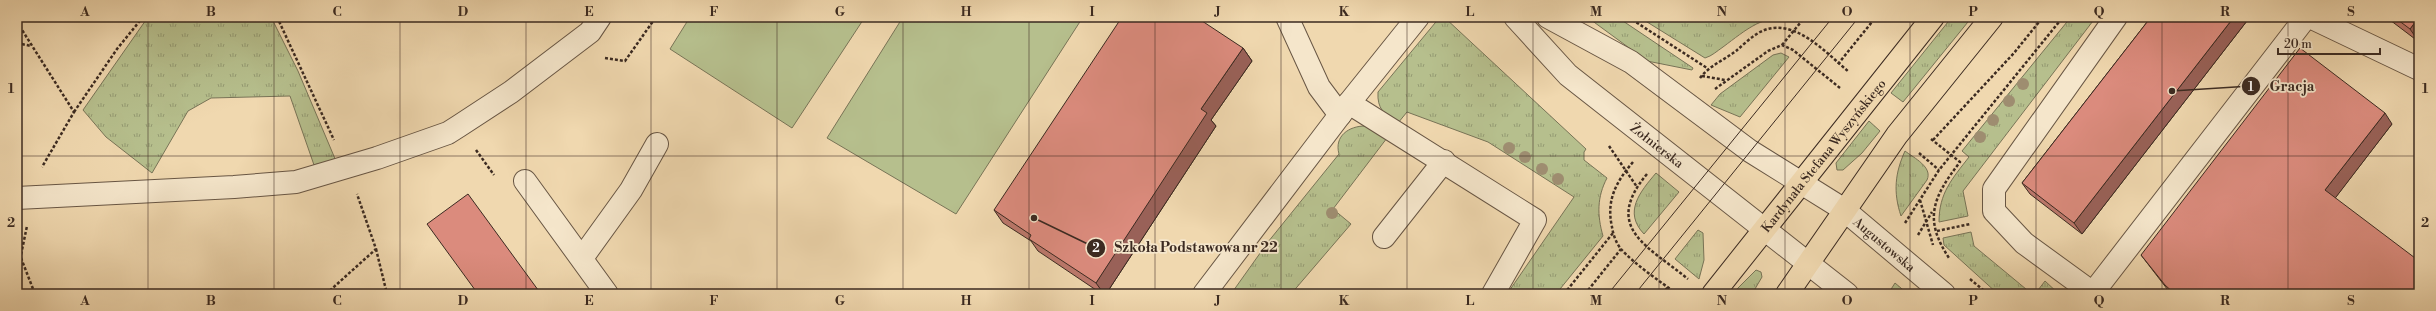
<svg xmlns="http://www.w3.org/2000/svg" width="2436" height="311" font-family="'Libre Bodoni',serif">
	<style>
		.grass { fill: url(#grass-tufts); stroke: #787457 }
		.pitch { fill: #b6bf8d; stroke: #787457 }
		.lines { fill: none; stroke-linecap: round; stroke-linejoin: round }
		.minor-casing { stroke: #685644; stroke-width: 24 }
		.major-casing { stroke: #3b2a21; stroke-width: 24 }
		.path { stroke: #3b2a21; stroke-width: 2.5; stroke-dasharray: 3 2; stroke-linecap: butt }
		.minor { stroke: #f5e6cb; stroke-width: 22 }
		.major { stroke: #f0d8af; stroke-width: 22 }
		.tram { stroke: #3b2a21; stroke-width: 1 }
		.tree { fill: #9e8d70 }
		.wall { fill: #bc786c; stroke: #3b2a21 }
		.shaded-wall { fill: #996158; stroke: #3b2a21 }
		.building { fill: #db8b7d; stroke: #3b2a21 }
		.grid { fill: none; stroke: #3b2a21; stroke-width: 1; stroke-opacity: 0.55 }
		.labels { text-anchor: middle; stroke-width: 3.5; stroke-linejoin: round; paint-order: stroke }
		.street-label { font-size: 13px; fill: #3b2a21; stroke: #f5e6cb }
		.leader { fill: none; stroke: #3b2a21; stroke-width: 1.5 }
		.callout-dot { fill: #3b2a21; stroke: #f5e6cb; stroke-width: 1.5 }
		.mark-label { font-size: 12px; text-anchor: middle; font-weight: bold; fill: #fff }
		.callout-label { font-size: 14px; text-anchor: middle; font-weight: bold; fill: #3b2a21; stroke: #f5e6cb; stroke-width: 3.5; stroke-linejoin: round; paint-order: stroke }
		.neatline { fill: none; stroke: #3b2a21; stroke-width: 1.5 }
		.grid-label { font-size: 13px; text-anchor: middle; font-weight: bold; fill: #3b2a21 }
	</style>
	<defs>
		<pattern id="grass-tufts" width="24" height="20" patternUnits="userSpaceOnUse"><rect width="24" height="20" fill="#b6bf8d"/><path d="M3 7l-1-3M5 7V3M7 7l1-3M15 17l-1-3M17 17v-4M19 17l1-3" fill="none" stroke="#959b73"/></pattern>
	</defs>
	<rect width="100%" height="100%" fill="#f0d8af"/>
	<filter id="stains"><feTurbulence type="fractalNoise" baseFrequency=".005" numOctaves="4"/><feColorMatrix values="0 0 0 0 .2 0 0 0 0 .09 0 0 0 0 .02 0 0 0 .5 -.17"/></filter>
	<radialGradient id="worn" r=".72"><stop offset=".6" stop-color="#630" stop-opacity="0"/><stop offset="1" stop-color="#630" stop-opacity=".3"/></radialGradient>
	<!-- grass -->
	<g class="grass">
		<polygon points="148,17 271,17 298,71 336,161 314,165 290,96 211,98 188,111 152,173 106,137 83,110"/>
		<path d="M1440,17H1444L1586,149L1584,152V160L1607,178C1597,197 1597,215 1603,236L1556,294H1507L1574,197L1488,142L1407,112L1398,123C1384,114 1377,109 1378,92Z"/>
		<polygon points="1587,17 1617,17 1693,68 1692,70 1647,61"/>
		<path d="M1639,17H1798L1795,20C1765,12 1746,30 1723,47C1717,51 1712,56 1705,58Z"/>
		<polygon points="1952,17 1972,17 1903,102 1891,93"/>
		<path d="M2071,17H2096L1963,191L1968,216L1939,222C1939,193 1952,179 1969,157L1962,151Z"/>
		<polygon points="1781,53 1789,57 1740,117 1711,105 1720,94 1773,55"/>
		<polygon points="1869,121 1880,131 1862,153 1843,170 1837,170 1836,163"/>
		<path d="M1365,126L1374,129L1387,138L1333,209L1351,224L1291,294H1231L1268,242L1339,154C1334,136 1349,126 1365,126Z"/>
		<path d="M1905,151C1914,158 1933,167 1927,180L1901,216C1893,192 1895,173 1905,151Z"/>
		<path d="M1656,173L1679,192L1644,234C1623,212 1640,192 1656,173Z"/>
		<polygon points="1698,230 1703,233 1704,260 1699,279 1675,259"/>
		<polygon points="1971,232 1974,246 2032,294 1998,294 1944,245 1943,238"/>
		<polygon points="1756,270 1761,272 1762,277 1752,294 1732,294"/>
		<polygon points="2045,281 2059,294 2035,294"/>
		<polygon points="1895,283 1908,294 1888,294"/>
	</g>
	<!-- pitch -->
	<g class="pitch">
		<polygon points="690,17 865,17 792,128 670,49"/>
		<polygon points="903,17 1083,17 956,214 827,138"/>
	</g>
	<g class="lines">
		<!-- minor casing -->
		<g class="minor-casing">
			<g id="minor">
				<polyline points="1287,17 1319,87 1340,115"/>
				<path id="s1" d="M1515,17L1568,75L1847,294"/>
				<path id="s2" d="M1548,17L1631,62L1750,151L1843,209L1944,294"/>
				<polyline points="2310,17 2419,69"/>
				<polyline points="1349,103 1535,220 1493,294"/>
				<polyline points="525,181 607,294"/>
				<polyline points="17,198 234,187 296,182 377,158 448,133 459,126 511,92 590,32 600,17"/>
				<polyline points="1384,237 1444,161"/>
				<polyline points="582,258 631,190 657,144"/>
				<polyline points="1204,294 1349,103 1418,17"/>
				<polyline points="2092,294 2306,17"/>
				<polyline points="2094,294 2024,243 1994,211 1994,189 2116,17"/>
			</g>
		</g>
		<!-- major casing -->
		<g class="major-casing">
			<g id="major">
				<path id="s3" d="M1713,294L1933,17"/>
				<polyline points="1787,294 1897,135 1992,17"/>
			</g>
		</g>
		<!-- path -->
		<g class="path">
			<polyline points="277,17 334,140"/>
			<polyline points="1628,17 1707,68"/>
			<polyline points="17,22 74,112 42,167"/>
			<polyline points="17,43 31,46"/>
			<polyline points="1782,45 1805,17"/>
			<polyline points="605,58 625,61 656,17"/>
			<polyline points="1838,64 1876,17"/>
			<polyline points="1702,76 1725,80"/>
			<path d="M1700,78C1709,66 1724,60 1736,51C1743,45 1751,37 1760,32C1793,15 1826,53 1849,72"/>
			<polyline points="1715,89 1768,51 1782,45 1793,50 1840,88"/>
			<polyline points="74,112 117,49 143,17"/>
			<path d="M1931,139L1960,162C1933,197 1923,219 1949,258"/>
			<polyline points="1933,140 2014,53 2043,17"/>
			<polyline points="1609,146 1637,187"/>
			<polyline points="476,150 494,175"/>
			<polyline points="1919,153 1939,170"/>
			<path d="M1633,162C1616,182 1606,200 1612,227C1613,234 1616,243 1621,249C1634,264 1661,282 1677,294"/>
			<path d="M1647,174C1602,228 1648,246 1688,279"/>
			<polyline points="1920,200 1933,245"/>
			<polyline points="1905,223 1939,170 2063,17"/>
			<polyline points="1937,231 1970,224"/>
			<polyline points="1918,235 1932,212"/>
			<polyline points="376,249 387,294"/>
			<polyline points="21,258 35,294"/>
			<polyline points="17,274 27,226"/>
			<polyline points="1970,279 1988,294"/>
			<polyline points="326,294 376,249 357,194"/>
			<polyline points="1564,294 1613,233"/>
			<polyline points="1585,294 1621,249"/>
			<polyline points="1662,294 1668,287"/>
		</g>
		<!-- minor -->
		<use href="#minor" class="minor"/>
		<!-- major -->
		<use href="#major" class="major"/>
		<!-- tram -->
		<g class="tram">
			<polyline points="1608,294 1833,17"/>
			<polyline points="1635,294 1859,17"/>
		</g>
	</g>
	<!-- trees -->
	<g class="tree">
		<circle cx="2023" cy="84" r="6"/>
		<circle cx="2009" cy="101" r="6"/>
		<circle cx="1993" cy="120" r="6"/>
		<circle cx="1980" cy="137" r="6"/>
		<circle cx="1509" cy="148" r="6"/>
		<circle cx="1525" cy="157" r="6"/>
		<circle cx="1542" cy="169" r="6"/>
		<circle cx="1558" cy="179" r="6"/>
		<circle cx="1332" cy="213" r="6"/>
	</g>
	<!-- wall -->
	<g class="wall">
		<polygon points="2151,17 2250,17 2082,234 2030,194 2022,183"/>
		<polygon points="2386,17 2419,17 2419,42"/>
		<polygon points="1243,48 1252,61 1211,120 1216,126 1106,294 1102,294 1038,251 1031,241 1003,223 994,210"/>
		<polygon points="2392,124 2335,198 2419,294 2171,294 2141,255"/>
	</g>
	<!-- shaded-wall -->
	<g class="shaded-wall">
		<polygon points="2234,17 2250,17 2082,234 2074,223"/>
		<polygon points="2419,17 2419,42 2410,29"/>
		<polygon points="1243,48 1252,61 1211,120 1216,126 1106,294 1104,294 1096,283 1201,109"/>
		<polygon points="2385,113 2392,124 2333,201 2325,190"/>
		<polygon points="2419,286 2419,294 2413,294"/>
	</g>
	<!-- building -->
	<g class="building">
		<polygon points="1122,17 1196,17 1243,48 1201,109 1207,113 1096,283 1029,239 1031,235 994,210"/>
		<polygon points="2151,17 2234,17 2074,223 2022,183"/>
		<polygon points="2394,17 2419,17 2410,29"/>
		<polygon points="2300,48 2385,113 2325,190 2419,261 2419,286 2413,294 2175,294 2165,285 2141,255"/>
		<polygon points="468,194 541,294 478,294 427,224"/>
	</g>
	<!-- grid -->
	<path class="grid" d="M148,17V294M274,17V294M400,17V294M526,17V294M651,17V294M777,17V294M903,17V294M1029,17V294M1155,17V294M1281,17V294M1407,17V294M1533,17V294M1659,17V294M1785,17V294M1910,17V294M2036,17V294M2162,17V294M2288,17V294M17,156H2419"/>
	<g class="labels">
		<!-- street labels -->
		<g class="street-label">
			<text dy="5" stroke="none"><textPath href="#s1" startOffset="192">Żołnierska</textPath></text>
			<text dy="5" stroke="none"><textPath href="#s3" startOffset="177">Kardynała Stefana Wyszyńskiego</textPath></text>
			<text dy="5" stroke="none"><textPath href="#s2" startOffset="407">Augustowska</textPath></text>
		</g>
	</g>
	<!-- callouts -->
	<path class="leader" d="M2172 91L2251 86M1034 218L1096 248"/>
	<g class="callout-dot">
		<circle cx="2172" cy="91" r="4"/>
		<circle cx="1034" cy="218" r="4"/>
		<circle cx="2251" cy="86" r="10"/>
		<circle cx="1096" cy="248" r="10"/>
	</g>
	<g class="mark-label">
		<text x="2251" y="91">1</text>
		<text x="1096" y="252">2</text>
	</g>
	<g class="callout-label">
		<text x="2292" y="91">Gracja</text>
		<text x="1196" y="252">Szkoła Podstawowa nr 22</text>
	</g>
	<!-- margin -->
	<rect width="2436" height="311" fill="none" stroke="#f0d8af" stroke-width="44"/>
	<!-- scale -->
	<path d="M2278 48v6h102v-6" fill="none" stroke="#3b2a21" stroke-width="2"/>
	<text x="2284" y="48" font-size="12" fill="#3b2a21" stroke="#f5e6cb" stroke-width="3" paint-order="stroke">20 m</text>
	<rect x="22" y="22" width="2392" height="267" class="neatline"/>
	<g class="grid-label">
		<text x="85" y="16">A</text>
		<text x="211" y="16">B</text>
		<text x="337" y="16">C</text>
		<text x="463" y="16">D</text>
		<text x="589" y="16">E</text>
		<text x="714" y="16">F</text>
		<text x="840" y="16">G</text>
		<text x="966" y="16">H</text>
		<text x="1092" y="16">I</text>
		<text x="1218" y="16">J</text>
		<text x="1344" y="16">K</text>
		<text x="1470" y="16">L</text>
		<text x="1596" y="16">M</text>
		<text x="1722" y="16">N</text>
		<text x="1847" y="16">O</text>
		<text x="1973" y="16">P</text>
		<text x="2099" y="16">Q</text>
		<text x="2225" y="16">R</text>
		<text x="2351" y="16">S</text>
		<text x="11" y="93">1</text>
		<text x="2425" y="93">1</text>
		<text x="11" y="227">2</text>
		<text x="2425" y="227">2</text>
		<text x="85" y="305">A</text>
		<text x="211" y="305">B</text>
		<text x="337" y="305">C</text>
		<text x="463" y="305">D</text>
		<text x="589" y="305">E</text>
		<text x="714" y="305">F</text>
		<text x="840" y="305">G</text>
		<text x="966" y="305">H</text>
		<text x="1092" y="305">I</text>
		<text x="1218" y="305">J</text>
		<text x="1344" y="305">K</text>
		<text x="1470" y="305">L</text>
		<text x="1596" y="305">M</text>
		<text x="1722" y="305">N</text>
		<text x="1847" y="305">O</text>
		<text x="1973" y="305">P</text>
		<text x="2099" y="305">Q</text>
		<text x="2225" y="305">R</text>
		<text x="2351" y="305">S</text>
	</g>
	<rect width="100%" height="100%" filter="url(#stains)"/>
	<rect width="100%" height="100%" fill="url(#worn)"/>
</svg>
